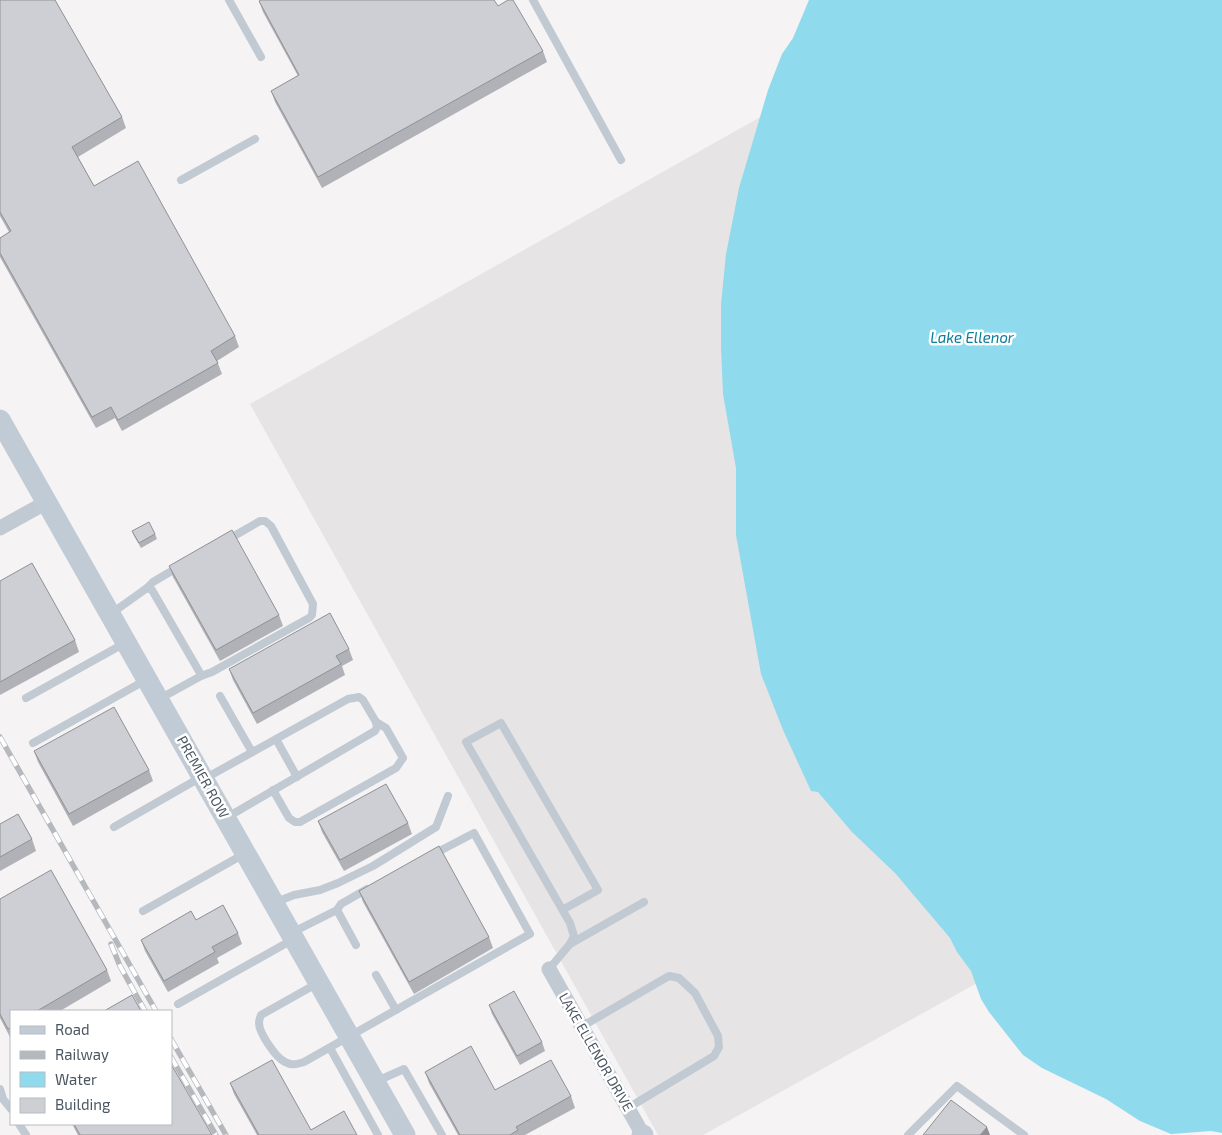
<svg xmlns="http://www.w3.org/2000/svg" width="1222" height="1135" font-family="'Exo 2',sans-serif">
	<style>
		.education { fill: #e6e4e5 }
		.water { fill: #90daee }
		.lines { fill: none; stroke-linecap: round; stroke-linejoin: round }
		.lane { stroke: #c1cad2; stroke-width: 8 }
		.street { stroke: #c1cad2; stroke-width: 15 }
		.secondary { stroke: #c1cbd6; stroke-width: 21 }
		.rail-casing { stroke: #b5b8bd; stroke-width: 5.5 }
		.rail { stroke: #fff; stroke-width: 4; stroke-dasharray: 11; stroke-linecap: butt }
		.wall { fill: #b0b2b7 }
		.shaded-wall { fill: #909195 }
		.building { fill: #cdcfd5; stroke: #909195 }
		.labels { text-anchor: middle; stroke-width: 5; stroke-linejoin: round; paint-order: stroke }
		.street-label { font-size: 14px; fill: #4a5661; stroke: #fff }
		.water-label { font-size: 15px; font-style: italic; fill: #0c7c9b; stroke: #fff }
	</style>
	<rect width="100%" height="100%" fill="#f5f3f3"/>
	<!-- education -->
	<polygon class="education" points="846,69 1053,941 703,1135 658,1135 250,404"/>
	<!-- water -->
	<polygon class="water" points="809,0 1222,0 1222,1133 1211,1131 1171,1134 1140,1121 1106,1099 1042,1068 1023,1055 989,1012 981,999 971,971 957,952 950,938 895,873 852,832 818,792 811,791 783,730 761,674 736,535 736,468 723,394 721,347 721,304 726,254 739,188 768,90 782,54 793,38"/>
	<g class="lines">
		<!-- lane -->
		<g class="lane">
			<polyline points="229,0 261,57"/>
			<polyline points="533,0 621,160"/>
			<polyline points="181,180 255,139"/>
			<polyline points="147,588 153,582 180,566"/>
			<polyline points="112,613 147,588 152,590 200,673 201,676 161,698"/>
			<polyline points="201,676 212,672 309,618 312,615 313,604 271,526 265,521 260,521 227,540"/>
			<polyline points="220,696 252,752"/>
			<polyline points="26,698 125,643"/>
			<polyline points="276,739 297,777"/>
			<polyline points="33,743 146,680"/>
			<polyline points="273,790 289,818 295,822 300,822 396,768 403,758 386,728 376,722"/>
			<polyline points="114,827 196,780 204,779 348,699 359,697 363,700 376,722 377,727 375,731 226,818"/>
			<polyline points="276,902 294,895 320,890 338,883 373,866 436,827 448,796"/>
			<polyline points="337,910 356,945"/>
			<polyline points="143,911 244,854"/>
			<polyline points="291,933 337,910 341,904 367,889"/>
			<polyline points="570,944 644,902"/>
			<polyline points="549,969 570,944 574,936 570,923 466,742 501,723 598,890 564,909"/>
			<polyline points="376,975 396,1010"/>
			<path d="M318,983L261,1015C260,1018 259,1020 259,1023C259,1033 276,1058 285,1062C292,1066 297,1064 304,1062L530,934L474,833L432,855"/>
			<polyline points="178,1004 292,940"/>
			<polyline points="581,1027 669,976 679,978 695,993 718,1036 719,1047 714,1056 628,1108"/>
			<polyline points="330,1048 378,1135"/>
			<polyline points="377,1081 404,1069 442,1135"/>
			<polyline points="0,1089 3,1099 11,1109"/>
			<polyline points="19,1124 26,1135"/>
			<polyline points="908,1135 957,1086 1024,1135"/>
		</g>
		<!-- street -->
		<g class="street">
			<polyline points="0,528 47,502"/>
			<polyline points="549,969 643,1135"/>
		</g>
		<!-- secondary -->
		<g class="secondary">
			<polyline points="0,420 405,1135"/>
			<polyline points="642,1135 643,1135"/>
		</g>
		<!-- rail casing -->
		<g class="rail-casing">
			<g id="rail">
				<polyline points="0,737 156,1011"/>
				<polyline points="111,944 120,966 145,1011"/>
				<polyline points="171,1039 226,1135"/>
				<polyline points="171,1057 216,1135"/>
			</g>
		</g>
		<!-- rail -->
		<use href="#rail" class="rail"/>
	</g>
	<!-- wall -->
	<g class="wall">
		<polygon points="0,0 122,117 126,128 78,157 94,186 235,336 239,347 217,361 222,374 122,431 115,418 96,428 0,257 0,238 9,232 0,216"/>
		<polygon points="259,1 498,6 543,51 547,62 322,188 275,102 271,91 298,76 263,12"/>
		<polygon points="132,531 155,534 157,539 141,548 134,536"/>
		<polygon points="169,566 279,615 283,626 220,661 173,577"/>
		<polygon points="0,581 75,640 79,652 0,695"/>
		<polygon points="349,649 353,660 342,666 345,675 257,724 233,680 229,669"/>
		<polygon points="34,751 149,770 153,781 73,826 38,762"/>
		<polygon points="318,821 408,823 412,834 344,871 322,832"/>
		<polygon points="0,824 32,839 36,851 0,871"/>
		<polygon points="359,891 489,937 493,948 414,994 363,902"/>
		<polygon points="0,899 107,970 111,981 60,1011 11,1011 11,1039 0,1018"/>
		<polygon points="196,920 238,933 242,944 217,958 219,963 168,992 145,951 141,940"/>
		<polygon points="489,1005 542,1042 545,1051 520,1065 492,1014"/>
		<polygon points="425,1072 495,1090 571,1096 575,1108 525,1135 458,1135 429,1083"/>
		<polygon points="230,1083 311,1130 357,1135 257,1135 234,1094"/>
		<polygon points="72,1124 171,1124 212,1135 78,1135"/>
	</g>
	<!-- shaded-wall -->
	<polygon class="shaded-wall" points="987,1127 990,1135 980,1135"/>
	<!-- building -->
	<g class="building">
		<polygon points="0,0 55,0 122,117 72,147 94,186 138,161 235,336 211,351 218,363 118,420 111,407 92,417 0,253 0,238 11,231 0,212"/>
		<polygon points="261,0 494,0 498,6 508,0 513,0 543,51 318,177 271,91 299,75 259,1"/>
		<polygon points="149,522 155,534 139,543 132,531"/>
		<polygon points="232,530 279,615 216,650 169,566"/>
		<polygon points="32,563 75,640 0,682 0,581"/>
		<polygon points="330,613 349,649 336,656 341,664 253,713 229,669"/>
		<polygon points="114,707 149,770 69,814 34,751"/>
		<polygon points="386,784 408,823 340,860 318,821"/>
		<polygon points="18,814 32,839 0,857 0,824"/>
		<polygon points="439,846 489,937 409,982 359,891"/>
		<polygon points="51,870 107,970 37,1011 11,1011 11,1027 8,1029 0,1014 0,899"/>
		<polygon points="223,905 238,933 212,947 215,952 164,981 141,940 191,911 196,920"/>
		<polygon points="514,991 542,1042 517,1056 489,1005"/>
		<polygon points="132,995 141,1011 104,1011"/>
		<polygon points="471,1046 495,1090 551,1060 571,1096 516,1127 518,1130 510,1135 460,1135 425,1072"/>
		<polygon points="272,1060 311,1130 344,1111 357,1135 259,1135 230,1083"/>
		<polygon points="171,1064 212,1135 80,1135 74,1124 171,1124"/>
		<polygon points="951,1100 987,1127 980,1135 923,1135"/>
	</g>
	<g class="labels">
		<!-- street labels -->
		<g class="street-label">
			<text transform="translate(203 777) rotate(61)" y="5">PREMIER ROW</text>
			<text transform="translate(596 1052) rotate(60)" y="5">LAKE ELLENOR DRIVE</text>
		</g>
		<!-- water labels -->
		<g class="water-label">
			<text x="972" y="343">Lake Ellenor</text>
		</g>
	</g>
	<!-- legend -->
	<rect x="10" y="1010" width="162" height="115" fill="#ffffff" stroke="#b7bbc0"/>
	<rect x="20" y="1026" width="25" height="8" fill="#c1cbd6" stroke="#b7bbc0"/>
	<text x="55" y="1035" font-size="15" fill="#4a5661">Road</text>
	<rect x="20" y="1051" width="25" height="8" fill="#b5b8bd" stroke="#b7bbc0"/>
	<text x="55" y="1060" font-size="15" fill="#4a5661">Railway</text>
	<rect x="20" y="1072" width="25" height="15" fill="#90daee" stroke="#b7bbc0"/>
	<text x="55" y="1085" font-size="15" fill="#4a5661">Water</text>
	<rect x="20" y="1098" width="25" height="15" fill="#cdcfd5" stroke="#b7bbc0"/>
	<text x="55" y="1110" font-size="15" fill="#4a5661">Building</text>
</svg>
